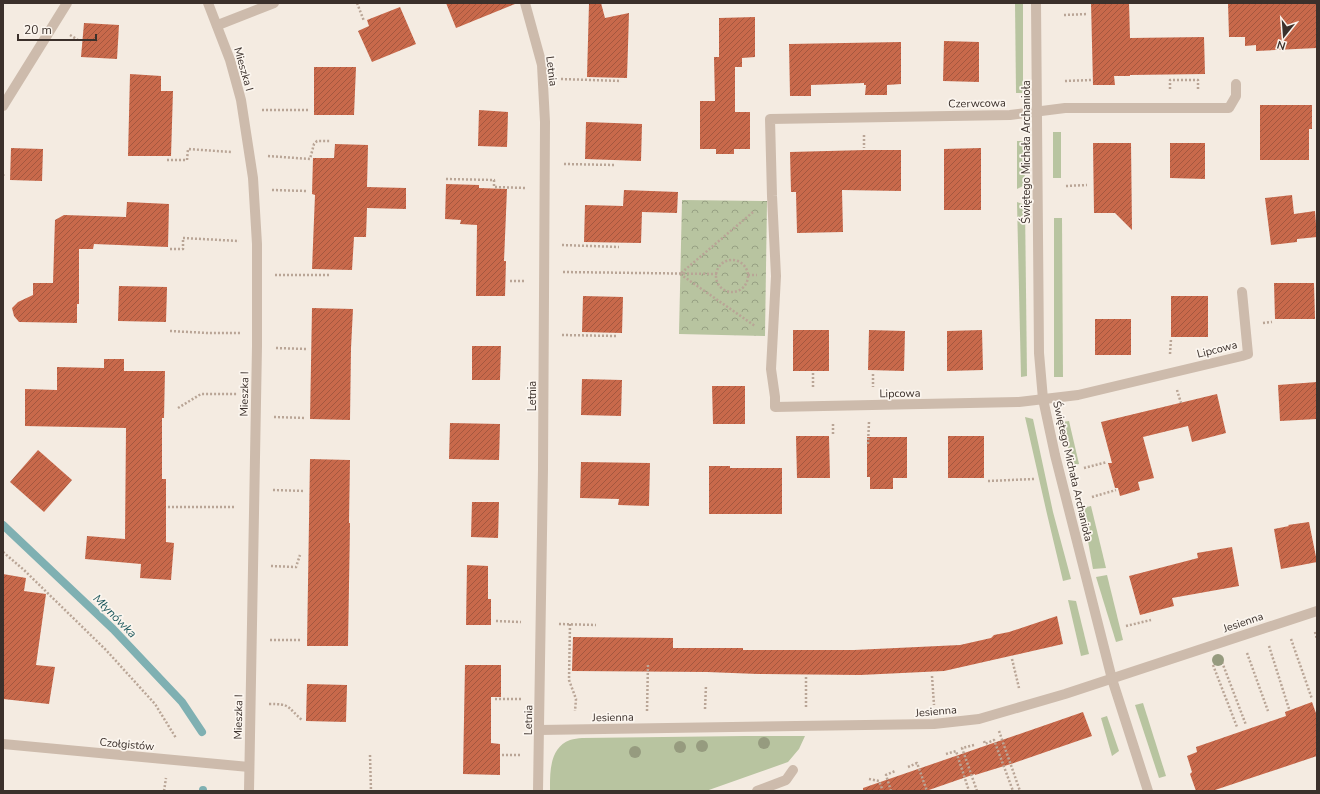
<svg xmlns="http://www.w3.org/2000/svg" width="1320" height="794" font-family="'Nunito Sans',sans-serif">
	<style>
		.grass { fill: #b8c4a0 }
		.park { fill: url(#park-crowns) }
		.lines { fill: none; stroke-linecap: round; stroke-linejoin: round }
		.stream { stroke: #7fb0b2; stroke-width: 8 }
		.building { fill: url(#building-hatch) }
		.path { stroke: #b9a596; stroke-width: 2.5; stroke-dasharray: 2 2; stroke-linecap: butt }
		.minor { stroke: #cdbbac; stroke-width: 10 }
		.tree { fill: #969b7f }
		.labels { text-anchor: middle; stroke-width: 3.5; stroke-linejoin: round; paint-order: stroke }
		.street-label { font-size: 11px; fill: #3b302b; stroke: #fbf5ee }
		.water-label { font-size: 12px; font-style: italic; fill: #1f5a5e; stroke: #fbf5ee }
	</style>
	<defs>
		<pattern id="park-crowns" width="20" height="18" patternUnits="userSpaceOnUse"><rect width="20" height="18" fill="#b8c4a0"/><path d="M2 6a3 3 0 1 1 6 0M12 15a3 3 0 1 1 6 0" fill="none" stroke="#97a083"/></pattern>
		<pattern id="building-hatch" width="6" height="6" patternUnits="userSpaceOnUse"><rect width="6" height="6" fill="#c8694b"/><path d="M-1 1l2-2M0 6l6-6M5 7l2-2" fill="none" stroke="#a4573f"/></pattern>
	</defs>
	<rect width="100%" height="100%" fill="#f4ebe1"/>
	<!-- grass -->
	<g class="grass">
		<polygon points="1015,3 1023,3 1023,93 1016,93"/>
		<rect x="1053" y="132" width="8" height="46"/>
		<polygon points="1017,141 1024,141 1025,185 1017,189"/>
		<polygon points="1017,202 1025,205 1027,376 1021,377"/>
		<polygon points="1054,218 1062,218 1063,377 1054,377"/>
		<polygon points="1025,417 1033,419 1053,512 1071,579 1063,581 1047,514"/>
		<polygon points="1069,421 1079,464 1072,465 1062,422"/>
		<polygon points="1091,506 1106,568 1093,569 1082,508"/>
		<polygon points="1107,575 1123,640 1116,642 1096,577"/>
		<polygon points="1068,600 1076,601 1089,654 1081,656"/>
		<polygon points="1143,703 1166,776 1159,778 1135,705"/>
		<polygon points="1107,716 1119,751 1112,756 1101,718"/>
		<path d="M745,736H805L799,749L788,762L706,791H550C550,773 549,748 570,740C574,739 578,738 582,738Z"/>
	</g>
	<!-- park -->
	<polygon class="park" points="682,200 767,201 765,336 679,334"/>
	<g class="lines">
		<!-- stream -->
		<g class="stream">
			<polyline points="3,525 113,629 182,702 202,732"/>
			<polyline points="203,791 203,790"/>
		</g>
	</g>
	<!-- building -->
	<g class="building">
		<polygon points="446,3 515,3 515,4 456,28"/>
		<polygon points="589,3 601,3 605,18 629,13 627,78 587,77"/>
		<polygon points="1091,3 1129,3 1130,38 1204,37 1205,74 1130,75 1130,76 1114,76 1115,85 1093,85"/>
		<polygon points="1228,3 1317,3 1317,48 1256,51 1256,45 1245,46 1245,37 1229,37"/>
		<polygon points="400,7 416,44 372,62 358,31 369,26 367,20"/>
		<polygon points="755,17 755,57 742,58 742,67 735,67 735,112 750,112 750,149 734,149 734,154 716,154 716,149 700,149 700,101 715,101 714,57 719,57 719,18"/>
		<polygon points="84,23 119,25 117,59 81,57"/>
		<polygon points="944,41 979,42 979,82 943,81"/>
		<polygon points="901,42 901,84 887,85 887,95 865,95 866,85 864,85 864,83 811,85 811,96 790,96 789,44"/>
		<polygon points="314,67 356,67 354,115 314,115"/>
		<polygon points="130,74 161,76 161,91 173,91 171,156 128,156"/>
		<polygon points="1260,105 1312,105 1312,129 1309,129 1309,160 1260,160"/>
		<polygon points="479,110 508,112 507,147 478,146"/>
		<polygon points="586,122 642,124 641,161 585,159"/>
		<polygon points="1093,143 1131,143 1132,230 1115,213 1094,213"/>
		<polygon points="1170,143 1205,143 1205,179 1170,178"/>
		<polygon points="335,144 368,145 367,187 406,188 406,209 367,208 366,237 354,237 352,270 312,269 315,195 312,194 313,158 334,158"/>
		<polygon points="11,148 43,149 42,181 10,180"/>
		<polygon points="981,148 981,210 944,210 944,149"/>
		<polygon points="865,150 901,150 901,191 842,190 843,232 797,233 796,192 791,192 790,152"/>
		<polygon points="446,184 479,185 479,188 507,189 504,261 506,261 505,296 476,296 477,225 460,224 461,220 445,219"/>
		<polygon points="624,190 678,192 677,213 642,212 641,243 584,242 585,205 623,206"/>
		<polygon points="1292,195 1294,214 1315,211 1317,237 1297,239 1297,242 1271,245 1265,198"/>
		<polygon points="127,202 169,204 168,247 94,244 93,249 79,249 79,304 77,304 77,323 19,322 14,316 12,308 18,302 33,295 33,283 53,283 55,220 64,215 126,217"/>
		<polygon points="1274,283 1314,283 1315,319 1275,319"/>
		<polygon points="119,286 167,287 166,322 118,321"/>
		<polygon points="583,296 623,297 622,333 582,332"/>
		<rect x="1171" y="296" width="37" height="41"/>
		<polygon points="312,308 353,309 351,348 350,420 310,419"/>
		<rect x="1095" y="319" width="36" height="36"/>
		<rect x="793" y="330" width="36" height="41"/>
		<polygon points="869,330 905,331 904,371 868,370"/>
		<polygon points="982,330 983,370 947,371 947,331"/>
		<polygon points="472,346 501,346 500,380 472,380"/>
		<polygon points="104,359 124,359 124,371 165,371 164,418 162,418 162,479 166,479 166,542 174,543 171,580 140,578 141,564 85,559 87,536 125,539 126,428 25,426 25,389 57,390 57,367 104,368"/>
		<polygon points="582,379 622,380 621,416 581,415"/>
		<polygon points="1317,382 1317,419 1280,421 1278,385"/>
		<polygon points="712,386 745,386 745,424 713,424"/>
		<polygon points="1217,394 1226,433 1192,442 1188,426 1143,437 1154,478 1138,482 1140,490 1120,496 1118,488 1115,488 1108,463 1112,463 1101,422"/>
		<polygon points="450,423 500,424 499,460 449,459"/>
		<polygon points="796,436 829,436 830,478 797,478"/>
		<rect x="948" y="436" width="36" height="42"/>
		<polygon points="867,437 907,437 907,478 893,478 893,489 870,489 870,477 867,477"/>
		<polygon points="38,450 72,480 44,512 10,482"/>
		<polygon points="310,459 350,460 349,523 350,523 348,646 307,646"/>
		<polygon points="581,462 650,463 649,506 618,505 619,499 580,498"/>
		<polygon points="709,466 730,466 730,468 782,468 782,514 709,514"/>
		<polygon points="472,502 499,502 498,538 471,537"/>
		<polygon points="1309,522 1317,562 1281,569 1274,529 1289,526 1288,525"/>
		<polygon points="1232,547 1239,586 1172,598 1174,606 1140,615 1129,576 1198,558 1197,553"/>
		<polygon points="467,565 488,566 488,599 491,599 491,625 466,625"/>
		<polygon points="3,574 26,578 24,591 46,594 36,665 55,667 49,704 3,699"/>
		<polygon points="1057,616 1063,644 944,671 860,675 758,674 707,672 572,671 573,637 673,638 673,648 743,648 743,650 854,650 960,645 991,638 994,635 1009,632"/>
		<polygon points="465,665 501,665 501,697 491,697 491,743 500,744 500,775 463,774"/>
		<polygon points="307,684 347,685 346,722 306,721"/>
		<polygon points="1312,702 1317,716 1317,756 1212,791 1196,791 1190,774 1192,772 1187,756 1197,752 1196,747 1286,716 1285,712"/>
		<polygon points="1083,712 1092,736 1014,763 975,775 975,774 926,791 863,791 863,788"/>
	</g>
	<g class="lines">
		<!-- path -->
		<g class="path">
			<polyline points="357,3 364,21"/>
			<polyline points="1064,15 1088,14"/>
			<polyline points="70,35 78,40"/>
			<polyline points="561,79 621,81"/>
			<polyline points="1065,81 1091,80"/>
			<polyline points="1170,89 1170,80 1198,80 1198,90"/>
			<polyline points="262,110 309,110"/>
			<polyline points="864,135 864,148"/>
			<polyline points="268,156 310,159 314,144 317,141 331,141"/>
			<polyline points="167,160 187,160 188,149 231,152"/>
			<polyline points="564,164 615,165"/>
			<polyline points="3,175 4,176"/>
			<polyline points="446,179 494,180 494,187 527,188"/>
			<polyline points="1066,186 1087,185"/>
			<polyline points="272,190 307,191"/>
			<polyline points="753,212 680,274 755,326"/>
			<polyline points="562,245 619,247"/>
			<polyline points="170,249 183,249 183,238 239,241"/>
			<circle cx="732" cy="276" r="16"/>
			<polyline points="563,272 717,274"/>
			<polyline points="275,275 330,275"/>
			<polyline points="748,275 757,275"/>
			<polyline points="510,281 526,281"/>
			<polyline points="1263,323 1272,322"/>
			<polyline points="170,331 208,333 240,333"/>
			<polyline points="562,335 616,336"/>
			<polyline points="276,348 307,349"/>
			<polyline points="1170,354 1171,339"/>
			<polyline points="813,373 813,389"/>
			<polyline points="873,374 873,387"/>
			<polyline points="1177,390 1181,403"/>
			<polyline points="178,408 201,394 238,394"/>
			<polyline points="274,417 306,418"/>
			<polyline points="833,434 833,424"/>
			<polyline points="868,444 869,422"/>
			<polyline points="1084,468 1107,462"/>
			<polyline points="988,481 1034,479"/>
			<polyline points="273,490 305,491"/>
			<polyline points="1092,497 1116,490"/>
			<polyline points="168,507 236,507"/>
			<polyline points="3,552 24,570 106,650 155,704 176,738"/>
			<polyline points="271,566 296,567 300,555"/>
			<polyline points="496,621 521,622"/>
			<polyline points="559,624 596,625"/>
			<polyline points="570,624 569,680 576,699 575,711"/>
			<polyline points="1126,626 1151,620"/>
			<polyline points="1315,632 1317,639"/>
			<polyline points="1291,639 1312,699"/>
			<polyline points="270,640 300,640"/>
			<polyline points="1269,646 1289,709"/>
			<polyline points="1247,653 1268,711"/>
			<polyline points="1012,659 1019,688"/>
			<polyline points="1222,662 1246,725"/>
			<polyline points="1213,665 1237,727"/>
			<polyline points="932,676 934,705"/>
			<polyline points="806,677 806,708"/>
			<polyline points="495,699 521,699"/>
			<path d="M269,704C291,704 286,706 302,720"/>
			<polyline points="705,709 706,685"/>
			<polyline points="647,711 648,664"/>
			<polyline points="999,731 1020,791"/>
			<polyline points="984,741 985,744 994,740 1013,791"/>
			<polyline points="974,745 962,748 977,791"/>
			<polyline points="946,754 956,751 969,791"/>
			<polyline points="370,755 371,791"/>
			<polyline points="502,755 521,755"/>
			<polyline points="908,767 917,763 927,791"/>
			<polyline points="869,779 879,781 883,791"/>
			<polyline points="164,791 166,778"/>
			<polyline points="891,791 886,775 895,771"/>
		</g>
		<!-- minor -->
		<g class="minor">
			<polyline points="208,3 230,60 241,100 253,178 257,244 257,346 249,791"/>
			<polyline points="525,3 542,65 545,122 543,469 538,791"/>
			<polyline points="1036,3 1039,353 1043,399 1055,455 1112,679 1148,791"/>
			<polyline points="218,25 274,3"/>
			<polyline points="1236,84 1236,96 1229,108 1065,108 1010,115 770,119 772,196 776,276 771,369 775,397 775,407 1019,402 1078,395 1242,356 1248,354 1242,292"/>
			<polyline points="3,106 67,3"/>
			<polyline points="539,730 934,724 979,719 1065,694 1317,611"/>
			<polyline points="3,744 249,767"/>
			<polyline points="757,791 786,780 793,770"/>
		</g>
	</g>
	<!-- trees -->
	<g class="tree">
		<circle cx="1218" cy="660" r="6"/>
		<circle cx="764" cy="743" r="6"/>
		<circle cx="702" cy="746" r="6"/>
		<circle cx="680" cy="747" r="6"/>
		<circle cx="635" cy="752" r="6"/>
	</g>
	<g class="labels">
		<!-- street labels -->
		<g class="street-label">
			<text transform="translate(244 69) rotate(74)" y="4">Mieszka I</text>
			<text transform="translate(552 71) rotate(83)" y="4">Letnia</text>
			<text transform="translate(977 103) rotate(-1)" y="4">Czerwcowa</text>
			<text transform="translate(1026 152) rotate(-90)" y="4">Świętego Michała Archanioła</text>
			<text transform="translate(1217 349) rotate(-14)" y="4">Lipcowa</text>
			<text transform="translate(900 393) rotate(-1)" y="4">Lipcowa</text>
			<text transform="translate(244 394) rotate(-89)" y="4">Mieszka I</text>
			<text transform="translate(532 396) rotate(-90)" y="4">Letnia</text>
			<text transform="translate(1073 471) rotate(77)" y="4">Świętego Michała Archanioła</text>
			<text transform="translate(1243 622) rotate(-19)" y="4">Jesienna</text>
			<text transform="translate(936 711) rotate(-5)" y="4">Jesienna</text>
			<text transform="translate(238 717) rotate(-89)" y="4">Mieszka I</text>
			<text transform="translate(613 717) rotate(-1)" y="4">Jesienna</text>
			<text transform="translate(528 720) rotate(-89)" y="4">Letnia</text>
			<text transform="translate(127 744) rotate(5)" y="4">Czołgistów</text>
		</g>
		<!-- water labels -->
		<g class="water-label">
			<text transform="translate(115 616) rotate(45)" y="4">Młynówka</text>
		</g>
	</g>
	<!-- border -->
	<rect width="1320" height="794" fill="none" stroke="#3b302b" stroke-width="8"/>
	<!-- north arrow -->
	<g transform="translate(1284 36) rotate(197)" stroke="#fbf5ee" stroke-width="3" paint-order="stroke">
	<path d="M0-3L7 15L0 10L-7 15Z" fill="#3b302b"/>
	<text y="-6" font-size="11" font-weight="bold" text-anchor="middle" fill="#3b302b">N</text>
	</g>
	<!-- scale -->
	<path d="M18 34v6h78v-6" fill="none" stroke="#3b302b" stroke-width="2"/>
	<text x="24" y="34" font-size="12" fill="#3b302b" stroke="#fbf5ee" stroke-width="3" paint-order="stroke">20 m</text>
</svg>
